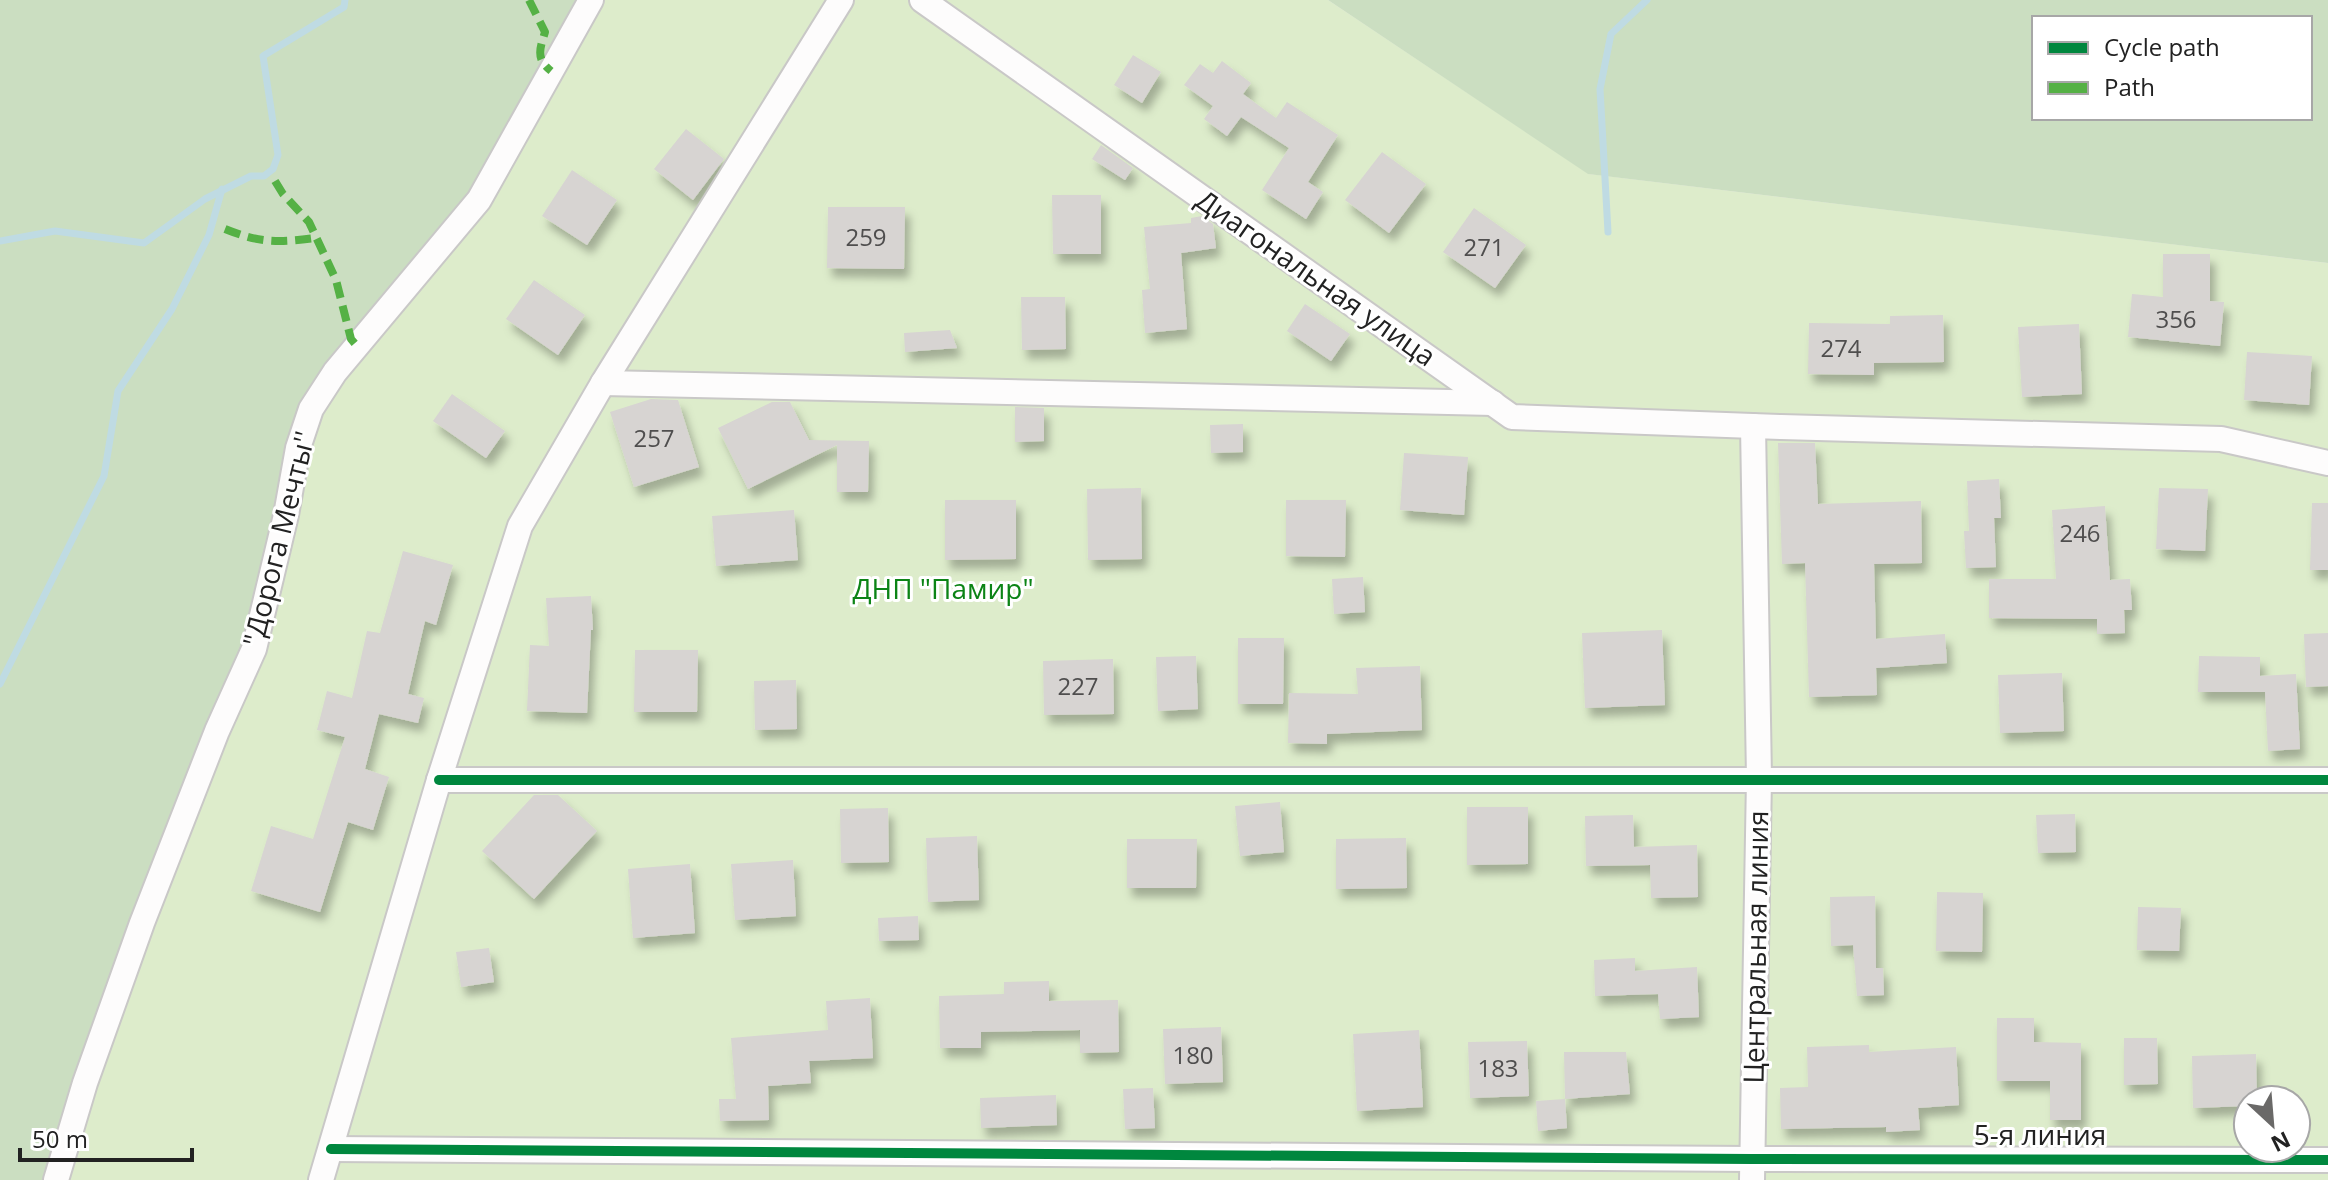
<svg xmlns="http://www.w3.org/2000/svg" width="2328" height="1180" font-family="'Open Sans',sans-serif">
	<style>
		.grass { fill: #ddeccb; fill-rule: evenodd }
		.forest { fill: #cbdec1; fill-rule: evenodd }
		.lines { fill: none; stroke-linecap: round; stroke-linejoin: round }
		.stream { stroke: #bfdbe3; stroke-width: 7 }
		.building { fill: #d7d4d2; filter: url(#shadow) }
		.minor-casing { stroke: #c9c8c7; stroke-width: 28 }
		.minor { stroke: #fdfcfc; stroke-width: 24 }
		.quiet { stroke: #55b145; stroke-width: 8; stroke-dasharray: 16 8; stroke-linecap: butt }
		.cycleway-casing { stroke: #fff; stroke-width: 15 }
		.cycleway { stroke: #00873e; stroke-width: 10 }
		.labels { text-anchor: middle; stroke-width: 6; stroke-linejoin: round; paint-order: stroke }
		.number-label { font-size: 24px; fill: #4f4e4e }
		.street-label { font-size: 28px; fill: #222; stroke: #fff }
		.park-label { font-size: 28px; fill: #0c8416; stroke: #fff }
	</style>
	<defs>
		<filter id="shadow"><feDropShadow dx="5" dy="9" stdDeviation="4" flood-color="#0004"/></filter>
	</defs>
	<rect width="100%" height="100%" fill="#f0eeeb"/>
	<!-- grass -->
	<path class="grass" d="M590,0H1328L1589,174L2328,263V1180H57L311,409ZM2248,1100H2296V1148H2248Z"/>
	<!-- forest -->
	<g class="forest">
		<polygon points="0,0 590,0 479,200 311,409 254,649 57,1180 0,1180"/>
		<path d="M1328,0H2328V263L1588,174ZM2034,18H2310V118H2034Z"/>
	</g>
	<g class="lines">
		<!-- stream -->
		<g class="stream">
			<polyline points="1608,232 1600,89 1611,34 1647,0"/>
			<polyline points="0,241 55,231 144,243 205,199 251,176 264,176 273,169 278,155 263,56 344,7 345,0"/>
			<polyline points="0,684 104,476 118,391 172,309 209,235 222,189"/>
		</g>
	</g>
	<!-- building -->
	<g class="building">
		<polygon points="1133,55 1161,72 1142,103 1114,85"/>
		<polygon points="1222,61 1251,83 1243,94 1276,118 1287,102 1338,135 1308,182 1323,192 1306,219 1262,190 1289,148 1241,117 1227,136 1204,119 1213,106 1184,85 1200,64 1213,73"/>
		<polygon points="686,129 724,159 693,200 654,169"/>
		<polygon points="1101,145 1133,168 1125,180 1092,159"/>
		<polygon points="1382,152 1426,184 1389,233 1345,200"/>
		<polygon points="572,170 617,200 587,245 542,216"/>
		<polygon points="1052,195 1101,195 1101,254 1053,254"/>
		<polygon points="828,207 905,207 904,269 827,268"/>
		<polygon points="1474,208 1526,245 1495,288 1443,252"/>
		<polygon points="1202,216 1213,224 1216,248 1181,253 1187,329 1145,333 1142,290 1150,289 1144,227 1191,223 1191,218"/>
		<polygon points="2163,254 2210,254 2210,301 2224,302 2220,346 2128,337 2132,294 2163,297"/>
		<polygon points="534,280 585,315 558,355 506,319"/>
		<polygon points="1021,297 1065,297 1066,349 1022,350"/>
		<polygon points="1305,304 1350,334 1331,361 1287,331"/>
		<polygon points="1943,315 1944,362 1874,363 1874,375 1808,374 1809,323 1890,324 1890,316"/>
		<polygon points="2079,324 2082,394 2022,397 2018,327"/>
		<polygon points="950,330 957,348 905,352 904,333"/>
		<polygon points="2247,352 2312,356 2309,405 2244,400"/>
		<polygon points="452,394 505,431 486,458 433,421"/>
		<polygon points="651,399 678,400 699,467 634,487 610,412"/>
		<polygon points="772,402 790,402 809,440 869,441 868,492 837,492 837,445 748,489 718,428"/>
		<polygon points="1015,407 1044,408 1044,441 1015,442"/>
		<polygon points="1243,424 1243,452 1211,453 1210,425"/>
		<polygon points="1778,443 1815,443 1818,504 1921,501 1922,563 1874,564 1876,639 1945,634 1947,663 1876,668 1877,695 1809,697 1805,563 1782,564"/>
		<polygon points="1404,453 1468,457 1464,515 1400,510"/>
		<polygon points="1999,479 2001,518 1994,518 1996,567 1966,568 1964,531 1969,531 1967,481"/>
		<polygon points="1141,488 1142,559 1088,560 1087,489"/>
		<polygon points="2159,488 2208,489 2205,551 2156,549"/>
		<polygon points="945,500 1016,500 1016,559 945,560"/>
		<polygon points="1286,500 1346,500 1345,557 1286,556"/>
		<polygon points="2312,503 2328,503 2328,570 2310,570"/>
		<polygon points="2105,506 2110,580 2130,579 2132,610 2124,610 2125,633 2097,634 2097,619 1989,618 1989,579 2056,579 2052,510"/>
		<polygon points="794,510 798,560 716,566 712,516"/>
		<polygon points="403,551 453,565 436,625 425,621 408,694 424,698 418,723 379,714 365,769 389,777 373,830 348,822 320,912 251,891 271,826 313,839 345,737 317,730 327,691 352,698 367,631 380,633"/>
		<polygon points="1363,577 1365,612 1334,614 1332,579"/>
		<polygon points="591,596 593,630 591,630 587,713 527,711 530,645 549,646 546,598"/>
		<polygon points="1662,630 1665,705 1585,708 1582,633"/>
		<polygon points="2328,633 2328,686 2306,687 2304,634"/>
		<polygon points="1238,638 1284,638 1283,704 1238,704"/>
		<polygon points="635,650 698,650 697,712 634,712"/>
		<polygon points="1196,656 1198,709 1158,711 1156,657"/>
		<polygon points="2199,656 2260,657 2260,676 2296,674 2300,749 2268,751 2265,692 2198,692"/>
		<polygon points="1113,659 1114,714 1044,715 1043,661"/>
		<polygon points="1420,666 1422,730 1327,734 1327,744 1288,743 1289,693 1358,694 1356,668"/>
		<polygon points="2062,673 2064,731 2000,733 1998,675"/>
		<polygon points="796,680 797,729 755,730 754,681"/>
		<polygon points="534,795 558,795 597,831 534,899 482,851"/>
		<polygon points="1280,802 1284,852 1240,856 1235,806"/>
		<polygon points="1467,807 1528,807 1528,864 1467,865"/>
		<polygon points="888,808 889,862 841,863 840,809"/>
		<polygon points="2075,814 2076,852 2038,853 2036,815"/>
		<polygon points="1633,815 1634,847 1697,845 1698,897 1651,898 1650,865 1586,866 1585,816"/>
		<polygon points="977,836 979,900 928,902 926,838"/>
		<polygon points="1406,838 1407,888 1336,889 1336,839"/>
		<polygon points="1127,839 1197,839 1196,888 1127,888"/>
		<polygon points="793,860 796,916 735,920 731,864"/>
		<polygon points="690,864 695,933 633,938 628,869"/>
		<polygon points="1937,892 1983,893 1982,952 1936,951"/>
		<polygon points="1875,896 1876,968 1883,968 1884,995 1857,996 1853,945 1831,946 1830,897"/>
		<polygon points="2138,907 2181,908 2179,951 2137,950"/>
		<polygon points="918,916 919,940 879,941 878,918"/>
		<polygon points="489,948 494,982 461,987 456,952"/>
		<polygon points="1635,958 1635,971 1697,967 1699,1017 1660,1019 1658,994 1595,996 1594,960"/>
		<polygon points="1049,981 1049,1001 1118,1000 1119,1052 1080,1053 1080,1030 981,1032 981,1048 940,1048 939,996 1004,994 1004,982"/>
		<polygon points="870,998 873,1058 809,1061 811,1083 768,1086 769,1120 720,1121 719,1099 736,1099 731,1038 828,1030 826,1001"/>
		<polygon points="1997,1018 2034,1018 2034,1042 2081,1043 2081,1120 2050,1120 2050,1081 1997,1081"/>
		<polygon points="1221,1027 1223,1082 1165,1084 1163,1029"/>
		<polygon points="1419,1030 1423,1107 1357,1111 1353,1034"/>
		<polygon points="2124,1038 2157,1038 2158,1084 2124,1085"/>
		<polygon points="1527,1041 1529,1096 1470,1098 1468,1042"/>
		<polygon points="1869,1045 1869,1052 1956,1047 1959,1105 1918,1108 1920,1130 1886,1132 1886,1127 1781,1129 1780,1088 1808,1087 1807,1047"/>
		<polygon points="1564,1052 1626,1052 1630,1094 1565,1099"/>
		<polygon points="2256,1054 2257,1100 2248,1100 2248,1106 2193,1108 2192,1056"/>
		<polygon points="1153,1088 1155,1128 1125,1129 1123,1089"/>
		<polygon points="1056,1095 1057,1125 981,1128 980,1098"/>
		<polygon points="1565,1099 1567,1128 1538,1131 1536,1101"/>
	</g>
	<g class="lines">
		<!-- minor casing -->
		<g class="minor-casing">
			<g id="minor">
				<polyline points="922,0 1512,417 1781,427 2221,439 2328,463"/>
				<polyline points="603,383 1493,403"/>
				<polyline points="439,780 2328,780"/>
				<polyline points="331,1149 1751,1159 2328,1160"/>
				<polyline points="56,1180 85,1083 142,923 217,731 254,649 286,515 298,448 311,409 335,372 479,200 591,0"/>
				<polyline points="321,1180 439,780 520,526 603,383 841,0"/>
				<polyline points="1752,1180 1759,778 1753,426"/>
			</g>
		</g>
		<!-- minor -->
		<use href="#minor" class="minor"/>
		<!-- quiet -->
		<g class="quiet">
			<path d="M529,0L545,32C540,49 535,58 551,71"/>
			<polyline points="275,181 283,194 309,222 336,280 351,339 357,346"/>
			<path d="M225,229C260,243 278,243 315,238"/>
		</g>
		<!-- cycleway casing -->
		<g class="cycleway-casing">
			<g id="cycleway">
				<polyline points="439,780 2328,780"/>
				<polyline points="331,1149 1751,1159 2328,1160"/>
			</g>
		</g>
		<!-- cycleway -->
		<use href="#cycleway" class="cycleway"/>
	</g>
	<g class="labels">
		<!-- number labels -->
		<g class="number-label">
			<text x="866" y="246">259</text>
			<text x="1484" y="256">271</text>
			<text x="2176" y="328">356</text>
			<text x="1841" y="357">274</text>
			<text x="654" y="447">257</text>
			<text x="2080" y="542">246</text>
			<text x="1078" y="695">227</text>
			<text x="1193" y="1064">180</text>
			<text x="1498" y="1077">183</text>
		</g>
		<!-- street labels -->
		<g class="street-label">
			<text transform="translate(1316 278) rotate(35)" y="10">Диагональная улица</text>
			<text transform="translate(279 539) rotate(-76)" y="10">"Дорога Мечты''</text>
			<text transform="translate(1756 947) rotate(-89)" y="10">Центральная линия</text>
			<text x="2040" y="1145">5-я линия</text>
		</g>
		<!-- park labels -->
		<g class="park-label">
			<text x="943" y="599">ДНП "Памир"</text>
		</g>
	</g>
	<!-- legend -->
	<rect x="2032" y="16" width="280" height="104" fill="#ffffff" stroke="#a7a7a7" stroke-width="2"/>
	<rect x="2048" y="42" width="40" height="12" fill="#00873e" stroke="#a7a7a7" stroke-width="2"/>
	<text x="2104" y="56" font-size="24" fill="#222222">Cycle path</text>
	<rect x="2048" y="82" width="40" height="12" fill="#55b145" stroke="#a7a7a7" stroke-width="2"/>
	<text x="2104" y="96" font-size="24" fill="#222222">Path</text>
	<!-- north arrow -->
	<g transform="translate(2272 1124) rotate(154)"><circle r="38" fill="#ffffff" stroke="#a7a7a7" stroke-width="2"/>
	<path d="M0-6L14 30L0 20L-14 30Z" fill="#6a6968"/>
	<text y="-12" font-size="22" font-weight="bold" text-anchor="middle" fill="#222222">N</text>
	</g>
	<!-- scale -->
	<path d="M20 1148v12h172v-12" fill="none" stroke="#222222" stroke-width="4"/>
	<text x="32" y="1148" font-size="24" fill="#222222" stroke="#ffffff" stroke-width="6" paint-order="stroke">50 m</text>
</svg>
